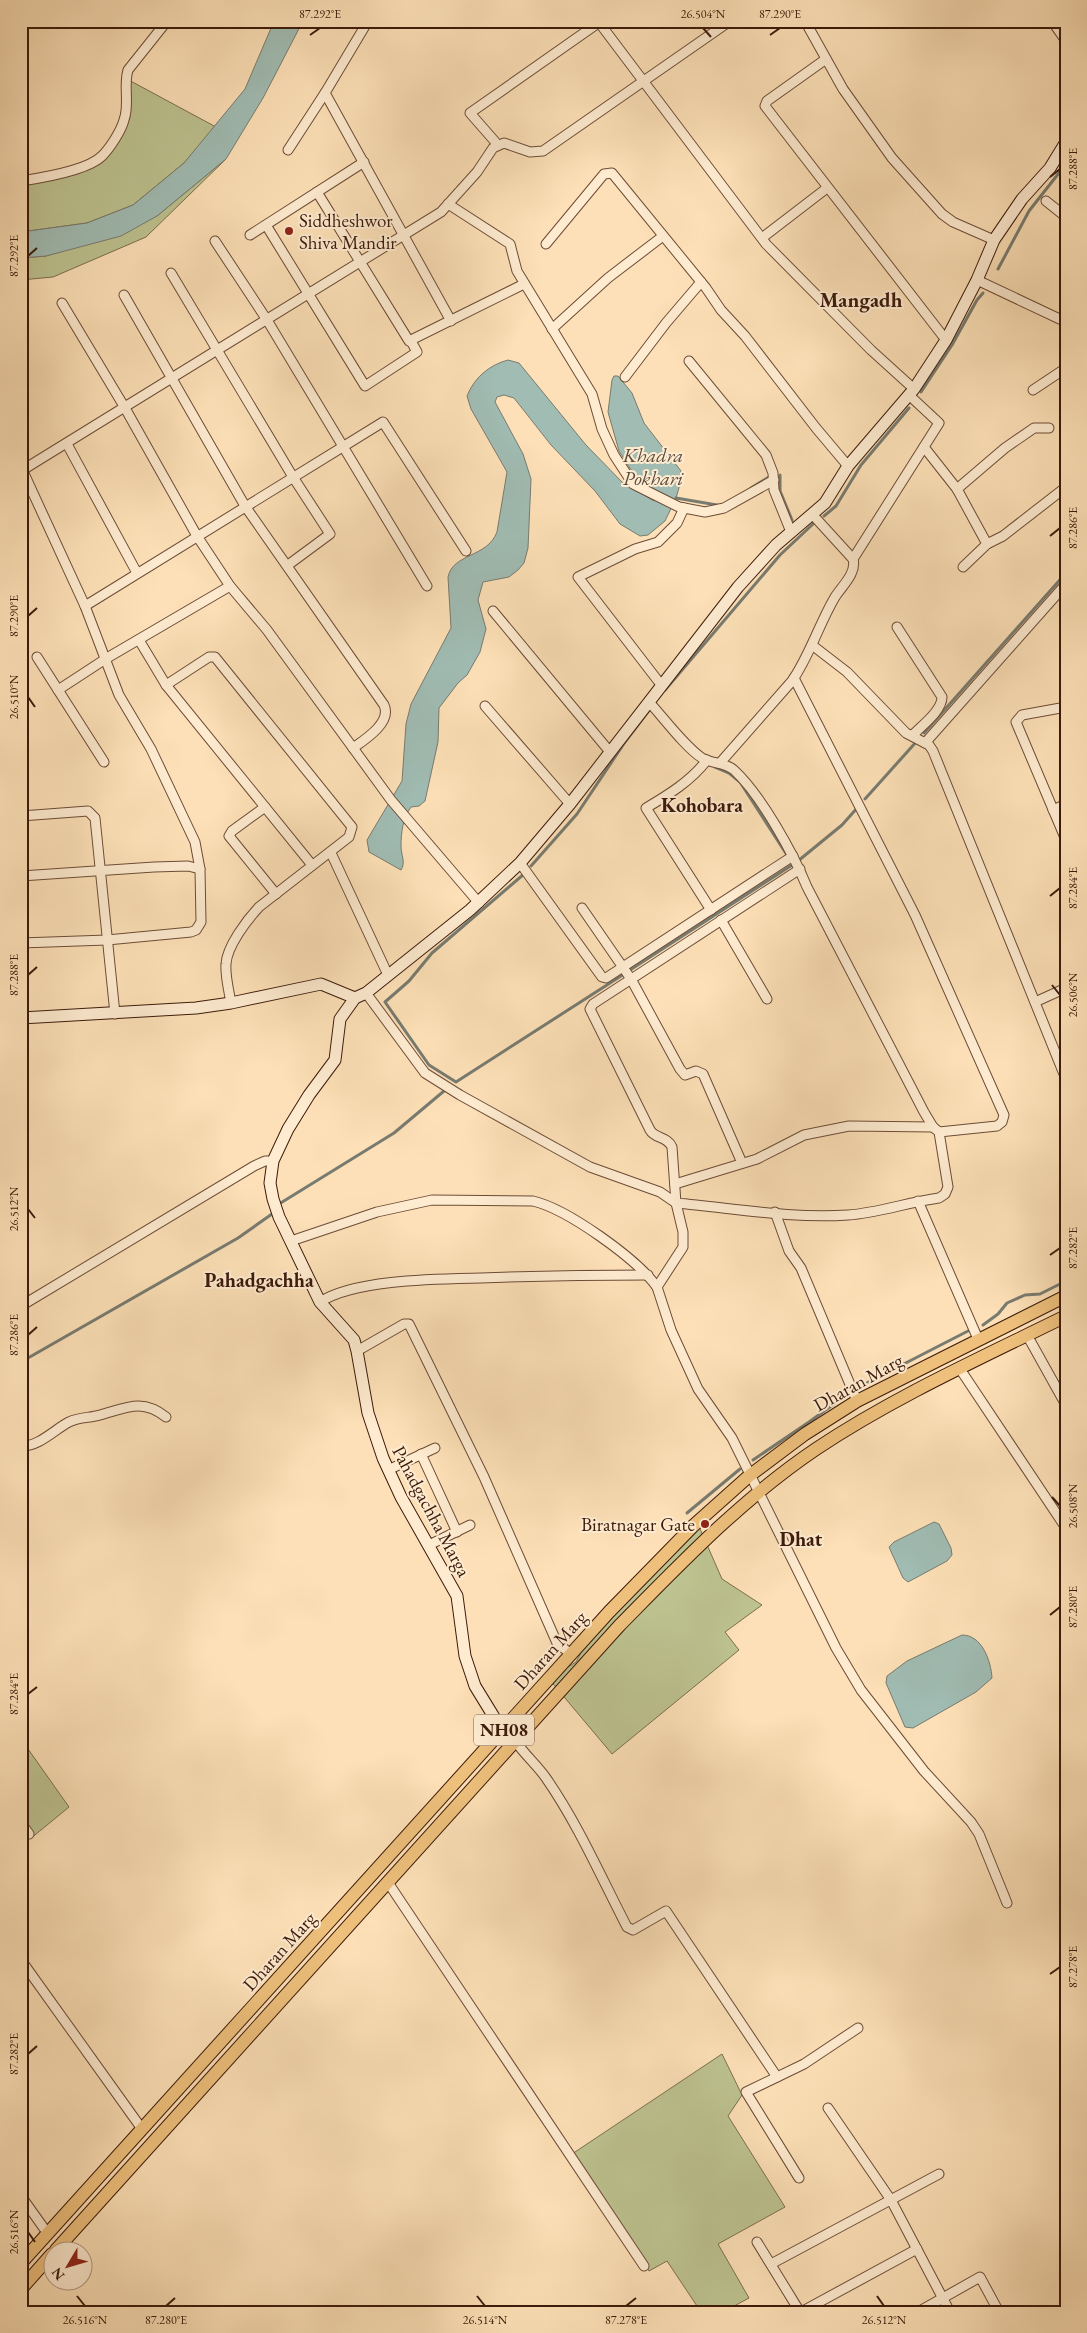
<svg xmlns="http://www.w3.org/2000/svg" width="1087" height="2333" font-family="'EB Garamond',serif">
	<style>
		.green { fill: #bdc390; stroke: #7c6e4e }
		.water { fill: #a0bcb3; stroke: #787b70 }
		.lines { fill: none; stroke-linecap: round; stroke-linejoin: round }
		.stream { stroke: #787b70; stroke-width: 3 }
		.street-casing { stroke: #6c4c36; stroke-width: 11 }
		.secondary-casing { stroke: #3c1a0b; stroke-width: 13 }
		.primary-casing { stroke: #3c1a0b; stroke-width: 14 }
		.street { stroke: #feebd0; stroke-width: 9 }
		.secondary { stroke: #feebd0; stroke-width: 11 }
		.primary { stroke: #eec07c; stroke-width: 12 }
		.ticks { fill: none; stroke: #3c1a0b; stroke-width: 2 }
		.poi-dot { fill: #8f2418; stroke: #feebd0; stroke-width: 2 }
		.labels { text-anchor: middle; stroke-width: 4; stroke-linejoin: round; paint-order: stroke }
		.shield { fill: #feebd0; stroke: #765946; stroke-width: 1 }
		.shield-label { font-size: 18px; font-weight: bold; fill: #3c1a0b }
		.poi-label { font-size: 19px; fill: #3c1a0b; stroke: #feebd0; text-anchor: start }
		.street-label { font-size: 19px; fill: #3c1a0b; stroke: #feebd0 }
		.water-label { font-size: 20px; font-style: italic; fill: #5a4b3d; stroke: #feebd0 }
		.neighbourhood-label { font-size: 20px; font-weight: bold; fill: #3c1a0b; stroke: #feebd0 }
		.quarter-label { font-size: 21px; font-weight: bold; fill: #3c1a0b; stroke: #feebd0 }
		.neatline { fill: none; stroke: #3c1a0b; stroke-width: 2 }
		.ticks-label { font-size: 12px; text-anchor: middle; fill: #3c1a0b }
	</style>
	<rect width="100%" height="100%" fill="#fde0b7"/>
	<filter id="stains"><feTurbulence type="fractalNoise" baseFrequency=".004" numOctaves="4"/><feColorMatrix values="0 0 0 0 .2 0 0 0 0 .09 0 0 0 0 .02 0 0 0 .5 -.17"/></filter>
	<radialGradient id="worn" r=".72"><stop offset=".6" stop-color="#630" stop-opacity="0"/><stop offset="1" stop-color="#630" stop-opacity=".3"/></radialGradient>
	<!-- green -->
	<g class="green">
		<polygon points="125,78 216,127 184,163 133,205 87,223 21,232 21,181 102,157 125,120"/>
		<polygon points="226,159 146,237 53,277 21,280 21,258 46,256 157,216"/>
		<polygon points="697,1522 722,1579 762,1605 725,1632 739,1650 612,1754 549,1679 576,1662 594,1628"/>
		<polygon points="21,1739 69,1807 30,1839 21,1825"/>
		<polygon points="722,2054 742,2095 728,2116 785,2207 718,2244 749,2298 723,2312 701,2312 667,2261 649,2271 572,2154"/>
	</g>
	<!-- water -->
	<g class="water">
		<polygon points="274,21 303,21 263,98 226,159 157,216 121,236 46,256 21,258 21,232 87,223 133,205 184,163 245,89"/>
		<path d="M508,360L519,363L586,445L622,482L654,501L661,497L637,479L619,451L608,412L612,380L614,376H618L632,393L644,423L681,471V481L676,498L665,521L648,535L640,536L620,524L595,491L551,445L514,398L504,395L497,397L495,402L523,454L531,479L528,548L524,563L518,570L509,577L483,582L478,600L486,629L480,652L467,675L458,683L439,708L438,742L425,801L419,806L411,807C403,818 401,832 401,846C401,855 406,862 401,870L369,852L367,840L402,781L406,724L411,704L451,628L448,577C453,553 487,558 497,532L507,472L471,409L467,396C474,378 489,365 508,360Z"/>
		<polygon points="934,1522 939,1524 951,1548 952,1555 947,1561 908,1582 903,1578 889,1547 894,1542"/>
		<path d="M962,1635C982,1635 991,1661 992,1678L976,1692L913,1728L905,1727L886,1683L887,1676L907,1661Z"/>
	</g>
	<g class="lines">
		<!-- stream -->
		<g class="stream">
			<polyline points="998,269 1029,211 1066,164"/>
			<polyline points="921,392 952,345 977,300 983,293"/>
			<polyline points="780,475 780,491 792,520"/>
			<polyline points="751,488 769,477"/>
			<polyline points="676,498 717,505"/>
			<polyline points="824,516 836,506 861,465 909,408"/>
			<polyline points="665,690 780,555 813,524"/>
			<polyline points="924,733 1066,573"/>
			<polyline points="715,767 729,773 740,782 787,855"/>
			<polyline points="865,799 917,741"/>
			<polyline points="798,861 842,825 858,807"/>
			<polyline points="531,866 577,814 625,742 650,709"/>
			<polyline points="524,874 432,953 409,981 385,1002 429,1065 456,1082 624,974"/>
			<polyline points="630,970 792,865"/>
			<polyline points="279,1204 394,1133 444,1091"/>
			<polyline points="983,1325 998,1314 1007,1303 1025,1295 1040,1294 1066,1281"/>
			<polyline points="21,1362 238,1238 272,1214"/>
			<polyline points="859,1387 968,1331"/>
			<polyline points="753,1460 809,1422 849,1393"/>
			<polyline points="687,1513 740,1469"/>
		</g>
		<!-- street casing -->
		<g class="street-casing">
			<g id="street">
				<polyline points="598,21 766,244 871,350 914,389"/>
				<polyline points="805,21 843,89 892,158 942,214 953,222 994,240"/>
				<polyline points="1052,21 1066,41"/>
				<polyline points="826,59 767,101 765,106 946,340"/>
				<polyline points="325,93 451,321"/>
				<polyline points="498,145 470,113 601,21"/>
				<polyline points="288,150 325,93 368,21"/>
				<path d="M21,181C41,178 88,170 102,156C110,148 121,131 124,120C130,104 123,86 128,70L167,21"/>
				<polyline points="317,192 409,341 524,284"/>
				<polyline points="1046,201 1066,217"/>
				<polyline points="448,204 510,244 517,271 592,394 602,429 614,455 633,484 679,507 705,512 724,508 774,480"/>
				<polyline points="266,225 365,386 417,352 411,341"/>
				<polyline points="250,235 364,162"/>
				<polyline points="762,238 827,188"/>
				<polyline points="215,241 267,320 427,586"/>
				<polyline points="546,244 604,174 612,173 706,288 721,310 745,336 816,428 848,466"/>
				<polyline points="171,273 293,477 330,534 288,565"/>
				<polyline points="977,280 1066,322"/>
				<path d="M124,295L245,506L384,705C392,722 366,739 353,748"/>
				<polyline points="62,303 125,408 197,536 230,586 267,630 391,800 479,903"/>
				<polyline points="552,329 608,278 663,236"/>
				<polyline points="689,361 766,455 773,473 774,490 791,532"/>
				<polyline points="625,377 666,323 701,282"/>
				<polyline points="1033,390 1066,368"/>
				<polyline points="67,444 137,573"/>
				<polyline points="924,447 957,489 987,544"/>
				<polyline points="21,467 85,606 119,695 151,749 195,842 200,869 201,922 196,930 191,932 107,940 21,943"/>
				<polyline points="21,471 441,212 477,172 493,148 504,143 530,152 543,151 730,21"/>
				<polyline points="957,489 1005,448 1034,428 1049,428"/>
				<polyline points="853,559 939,423 909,395"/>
				<polyline points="963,567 987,544 1003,536 1066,487"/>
				<polyline points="85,606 383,422 466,551"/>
				<polyline points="493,611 610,752"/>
				<path d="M897,627L942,697C942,711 921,726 912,736"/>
				<polyline points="139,640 166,685 312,865"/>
				<polyline points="812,645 847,672 906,733 929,745 933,751 1066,1079"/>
				<polyline points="37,657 104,762"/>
				<polyline points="794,678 915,915 1004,1115 1002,1122 997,1126 939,1132"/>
				<path d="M166,685L209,657H215L352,827L349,837L259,907C247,920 227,946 226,964C225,976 229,991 231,1003"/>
				<polyline points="662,686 578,577 635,549 658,542 677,523 684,508"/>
				<polyline points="58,690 107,658 230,586"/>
				<path d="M649,702C663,717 685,747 702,758C712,764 725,762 734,770C761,795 793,853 807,887L924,1112L933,1127L939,1132L948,1187L945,1194L939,1198C908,1202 879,1213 848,1215C792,1219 733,1208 676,1203L672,1147C667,1136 655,1139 650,1130L590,1009L593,1004L800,869"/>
				<polyline points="485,706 570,804"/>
				<polyline points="1066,707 1022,715 1016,722 1066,840"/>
				<polyline points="925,743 1066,584"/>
				<path d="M707,760C691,781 668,795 646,808L711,910"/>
				<path d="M720,763L792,681C810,655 819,624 835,597C842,586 857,573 853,559L812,514"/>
				<polyline points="265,807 232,831 229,836 276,894"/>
				<polyline points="1053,810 1066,804"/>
				<polyline points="21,816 88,811 95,818 115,1014"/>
				<polyline points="331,853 388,975"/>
				<polyline points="520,863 602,977 606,978 793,856"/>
				<polyline points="21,876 154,867 188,866 200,869"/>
				<polyline points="582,908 631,979 680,1069 685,1075 696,1071 703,1074 742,1163"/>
				<polyline points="721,920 767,999"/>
				<polyline points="366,993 425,1073 460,1095 590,1167 660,1192 676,1203 683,1232 683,1247 657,1287 671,1330 698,1389 732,1438 836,1648 861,1690 924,1771 971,1822 979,1834 1007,1903"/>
				<polyline points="1035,1002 1066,988"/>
				<polyline points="675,1184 757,1159 804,1135 849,1126 933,1127"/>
				<polyline points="918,1201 978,1339"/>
				<polyline points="775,1212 789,1251 801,1268 857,1401"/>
				<path d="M291,1241L377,1212L432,1200L533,1201C567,1209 636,1258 657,1287"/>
				<path d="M320,1302C355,1279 438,1279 481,1278C536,1276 592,1275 648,1275"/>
				<polyline points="21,1306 254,1166 265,1161 273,1161"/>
				<polyline points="1027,1335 1066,1405"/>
				<polyline points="357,1351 404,1324 409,1324 484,1477 557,1643 571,1654"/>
				<polyline points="960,1369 1066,1528"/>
				<path d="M21,1446C39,1447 55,1429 69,1422C79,1417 90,1418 100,1415C126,1408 142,1398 166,1417"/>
				<polyline points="421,1454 457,1532"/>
				<polyline points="388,1470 435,1448"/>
				<polyline points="429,1545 470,1525"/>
				<path d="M516,1742C525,1755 537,1765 546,1778C578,1824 601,1877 627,1927L633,1930L666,1911L777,2077"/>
				<polyline points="21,1823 29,1834"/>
				<polyline points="389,1884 644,2266"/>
				<polyline points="21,1960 142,2129"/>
				<polyline points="828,2108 891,2200 950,2312"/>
				<polyline points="799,2178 746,2092 804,2064 858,2028"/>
				<polyline points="21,2196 48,2234"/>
				<polyline points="757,2242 800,2312"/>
				<polyline points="771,2264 939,2174"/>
				<polyline points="801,2312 917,2249"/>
				<polyline points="918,2312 980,2277 999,2312"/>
			</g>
		</g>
		<!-- secondary casing -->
		<g class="secondary-casing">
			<g id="secondary">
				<polyline points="21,1018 196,1008 231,1003 321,984 355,998"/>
				<polyline points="506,1728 501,1726 494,1717 475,1686 465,1656 457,1596 401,1497 383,1458 368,1413 357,1351 354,1340 320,1302 279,1217 273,1199 270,1183 273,1161 288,1129 309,1095 335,1060 340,1019 355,998 366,993 470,910 520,863 570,804 738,587 776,545 825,503 848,466 914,389 946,340 977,280 994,240 1022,199 1050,168 1066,142"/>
			</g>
		</g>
		<!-- primary casing -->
		<g class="primary-casing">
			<g id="primary">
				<path d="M56,2250L619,1626C681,1563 742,1499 816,1449C894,1397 981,1358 1066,1316"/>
				<polyline points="21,2263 609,1612 693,1526 749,1476 805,1434 857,1401 1066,1296"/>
				<polyline points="21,2289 52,2254"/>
			</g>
		</g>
		<!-- street -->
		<use href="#street" class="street"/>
		<!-- secondary -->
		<use href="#secondary" class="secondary"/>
		<!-- primary -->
		<use href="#primary" class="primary"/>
	</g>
	<!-- ticks -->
	<path class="ticks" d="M703,28L711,37M310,35L320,28M770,35L780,28M1050,177L1060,169M28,256L37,248M1050,536L1060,528M28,616L37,608M28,697L35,707M1050,896L1060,888M28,975L37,967M1052,985L1060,995M28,1209L35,1218M1050,1255L1060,1248M28,1335L37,1327M1052,1497L1060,1506M1050,1615L1060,1607M28,1694L37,1687M1050,1974L1060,1967M28,2054L37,2046M28,2232L35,2242M77,2296L85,2306M477,2296L485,2306M877,2296L884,2306M166,2306L175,2298M626,2306L636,2298"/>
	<!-- markers -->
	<g class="poi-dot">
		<circle cx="289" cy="231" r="5"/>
		<circle cx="705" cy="1524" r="5"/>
	</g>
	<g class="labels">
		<!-- shield labels -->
		<rect class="shield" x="474" y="1714.5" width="60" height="31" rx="4"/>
		<g class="shield-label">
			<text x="504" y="1736">NH08</text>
		</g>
		<!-- poi labels -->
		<g class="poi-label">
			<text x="299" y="227">Siddheshwor<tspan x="299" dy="22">Shiva Mandir</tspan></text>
			<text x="695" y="1531" text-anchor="end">Biratnagar Gate</text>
		</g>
		<!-- street labels -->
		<g class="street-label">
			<text transform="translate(858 1382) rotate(-29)" y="7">Dharan Marg</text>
			<text transform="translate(432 1511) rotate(62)" y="7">Pahadgachha Marga</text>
			<text transform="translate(550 1650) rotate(-48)" y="7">Dharan Marg</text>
			<text transform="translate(279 1951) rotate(-48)" y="7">Dharan Marg</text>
		</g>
		<!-- water labels -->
		<g class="water-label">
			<text x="653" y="462">Khadra<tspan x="653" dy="23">Pokhari</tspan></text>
		</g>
		<!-- neighbourhood labels -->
		<g class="neighbourhood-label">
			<text x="702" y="812">Kohobara</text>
			<text x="259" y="1287">Pahadgachha</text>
			<text x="801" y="1546">Dhat</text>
		</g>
		<!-- quarter labels -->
		<g class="quarter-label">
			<text x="861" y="307">Mangadh</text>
		</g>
	</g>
	<!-- margin -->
	<rect width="1087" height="2333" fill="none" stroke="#fde0b7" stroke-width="55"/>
	<!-- north arrow -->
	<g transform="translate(68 2266) rotate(232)"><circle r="24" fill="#feebd0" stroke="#b09781"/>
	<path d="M0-4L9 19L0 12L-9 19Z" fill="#8f2418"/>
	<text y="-8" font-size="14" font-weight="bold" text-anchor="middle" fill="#3c1a0b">N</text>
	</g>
	<rect x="28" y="28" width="1032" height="2278" class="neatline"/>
	<g class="ticks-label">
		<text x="320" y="18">87.292°E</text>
		<text x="703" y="18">26.504°N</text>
		<text x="780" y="18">87.290°E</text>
		<text transform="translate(1073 169) rotate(-90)" y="4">87.288°E</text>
		<text transform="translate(14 256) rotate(-90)" y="4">87.292°E</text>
		<text transform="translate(1073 528) rotate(-90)" y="4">87.286°E</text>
		<text transform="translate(14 616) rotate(-90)" y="4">87.290°E</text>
		<text transform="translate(14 697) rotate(-90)" y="4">26.510°N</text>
		<text transform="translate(1073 888) rotate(-90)" y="4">87.284°E</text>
		<text transform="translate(14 975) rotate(-90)" y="4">87.288°E</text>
		<text transform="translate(1073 995) rotate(-90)" y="4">26.506°N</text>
		<text transform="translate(14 1209) rotate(-90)" y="4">26.512°N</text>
		<text transform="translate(1073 1248) rotate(-90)" y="4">87.282°E</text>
		<text transform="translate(14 1335) rotate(-90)" y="4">87.286°E</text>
		<text transform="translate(1073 1506) rotate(-90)" y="4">26.508°N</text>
		<text transform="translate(1073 1607) rotate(-90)" y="4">87.280°E</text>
		<text transform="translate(14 1694) rotate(-90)" y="4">87.284°E</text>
		<text transform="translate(1073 1967) rotate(-90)" y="4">87.278°E</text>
		<text transform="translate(14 2054) rotate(-90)" y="4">87.282°E</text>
		<text transform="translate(14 2232) rotate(-90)" y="4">26.516°N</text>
		<text x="85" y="2324">26.516°N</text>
		<text x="166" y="2324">87.280°E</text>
		<text x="485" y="2324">26.514°N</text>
		<text x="626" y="2324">87.278°E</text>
		<text x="884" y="2324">26.512°N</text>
	</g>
	<rect width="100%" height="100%" filter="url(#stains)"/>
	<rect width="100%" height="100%" fill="url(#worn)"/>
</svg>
